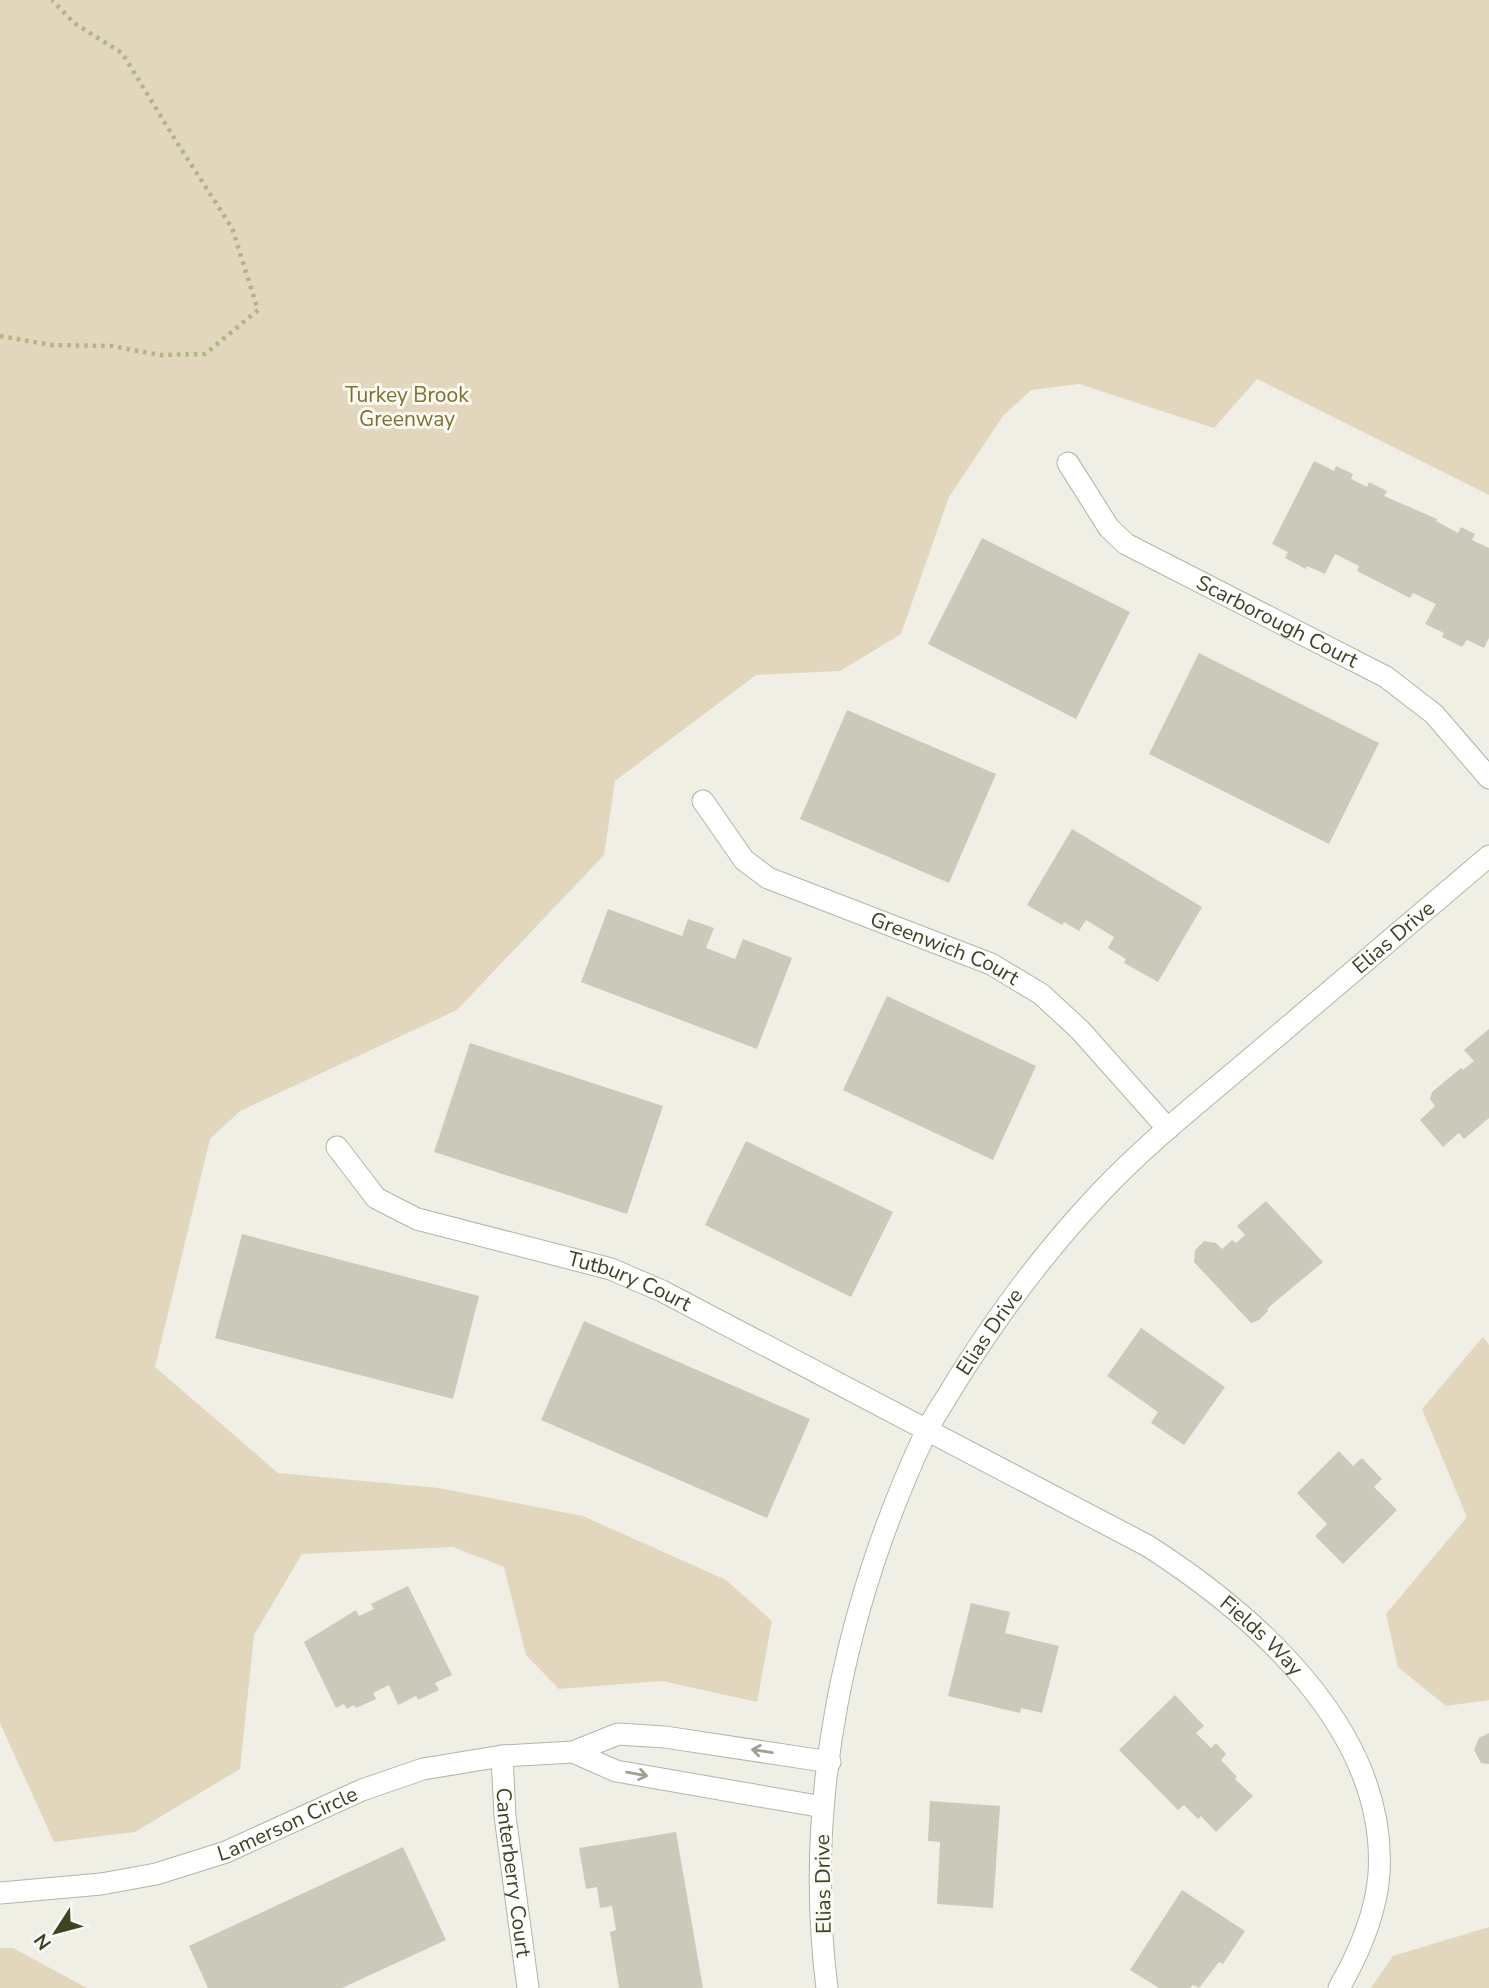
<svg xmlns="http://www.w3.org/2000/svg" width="1489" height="1988" font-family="'Nunito Sans',sans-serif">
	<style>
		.green { fill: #e2d7bc }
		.building { fill: #cbcaba }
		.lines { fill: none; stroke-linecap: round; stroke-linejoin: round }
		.minor-casing { stroke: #b3b5a3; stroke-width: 23 }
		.path { stroke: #afb683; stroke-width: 4.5; stroke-dasharray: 3.5 5; stroke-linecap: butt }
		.minor { stroke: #fff; stroke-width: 21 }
		.oneway { stroke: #9ea190 }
		.labels { text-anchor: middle; stroke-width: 6; stroke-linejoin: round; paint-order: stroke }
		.park-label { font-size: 21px; fill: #7e7028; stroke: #fbfbf6 }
		.street-label { font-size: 21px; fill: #3e4322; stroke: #fbfbf6 }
	</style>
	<rect width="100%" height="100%" fill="#efefe5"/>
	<!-- green -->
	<g class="green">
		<polygon points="0,0 1489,0 1489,495 1257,379 1214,428 1079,384 1031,390 1003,416 949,497 901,634 840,671 756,675 615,781 604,855 457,1010 240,1111 210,1139 155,1367 278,1473 439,1488 583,1516 726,1580 772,1621 757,1702 662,1681 559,1689 526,1655 504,1567 453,1547 302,1554 254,1635 240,1769 135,1832 54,1842 0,1723"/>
		<polygon points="1483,1337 1489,1345 1489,1700 1446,1706 1398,1667 1386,1614 1467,1517 1422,1409"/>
		<polygon points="1489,1927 1489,1988 1371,1988 1393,1956"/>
		<polygon points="0,1948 13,1948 87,1988 0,1988"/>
	</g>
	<!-- building -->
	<g class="building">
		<polygon points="1314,461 1334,471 1336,466 1353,474 1351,479 1367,487 1369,482 1387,491 1384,496 1437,519 1436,521 1458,533 1461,527 1475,534 1472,540 1489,548 1489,638 1484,648 1467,640 1462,647 1442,637 1444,633 1425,624 1436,604 1413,593 1410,598 1357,571 1359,566 1335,554 1325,574 1307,566 1306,569 1285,558 1288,552 1272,544"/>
		<polygon points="982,538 1130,612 1076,719 928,644"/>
		<polygon points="1199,653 1379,743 1329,844 1149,754"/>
		<polygon points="847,710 996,774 949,883 800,819"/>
		<polygon points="1072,829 1202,907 1158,982 1124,963 1126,959 1108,948 1114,937 1086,920 1079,931 1064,922 1062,925 1027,905"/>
		<polygon points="608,909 682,936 688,919 714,928 706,948 735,959 743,939 792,958 757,1049 581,982"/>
		<polygon points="887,996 1036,1066 993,1160 843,1090"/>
		<polygon points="1489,1029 1489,1118 1464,1139 1459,1133 1443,1147 1420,1120 1435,1106 1430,1099 1432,1092 1461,1068 1463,1070 1474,1061 1464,1050"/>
		<polygon points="470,1043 663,1106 627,1214 434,1152"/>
		<polygon points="746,1141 893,1212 851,1297 705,1225"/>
		<polygon points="1266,1201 1323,1262 1268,1308 1268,1311 1259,1320 1251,1323 1194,1262 1195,1250 1204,1241 1216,1243 1222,1249 1232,1240 1236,1243 1245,1235 1237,1226"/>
		<polygon points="242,1234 479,1296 453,1399 215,1338"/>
		<polygon points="584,1321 810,1419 767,1518 541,1420"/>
		<polygon points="1141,1328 1225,1387 1184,1445 1151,1423 1158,1412 1107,1376"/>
		<polygon points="1339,1451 1353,1466 1362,1458 1382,1479 1374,1487 1397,1510 1343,1564 1315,1536 1327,1524 1297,1493"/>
		<polygon points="408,1586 452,1675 435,1683 439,1690 418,1700 416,1696 398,1705 389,1685 373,1693 376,1699 356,1708 354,1705 347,1709 344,1704 336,1708 304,1642 356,1610 359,1616 374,1609 371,1604"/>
		<polygon points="971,1603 1010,1612 1005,1633 1059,1646 1042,1713 1021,1708 1020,1713 948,1696"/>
		<polygon points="1175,1695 1204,1726 1196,1733 1211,1748 1216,1743 1226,1754 1221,1760 1237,1777 1235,1779 1253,1796 1216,1832 1201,1816 1198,1819 1184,1805 1178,1810 1119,1750"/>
		<polygon points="1489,1733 1489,1764 1481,1763 1474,1750 1479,1738"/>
		<polygon points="930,1801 1000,1806 993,1908 937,1904 940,1842 928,1841"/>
		<polygon points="676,1832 703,1988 619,1988 610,1932 616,1930 612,1906 600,1908 597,1887 586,1889 579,1848"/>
		<polygon points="403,1847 446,1940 342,1988 208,1988 189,1946"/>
		<polygon points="1182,1890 1245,1931 1223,1964 1219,1962 1199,1988 1193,1985 1190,1988 1159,1988 1130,1970"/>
	</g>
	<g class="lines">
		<!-- minor casing -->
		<g class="minor-casing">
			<g id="minor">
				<path id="s1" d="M1068,463L1109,528L1126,544L1386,677L1434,714L1489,778"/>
				<path id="s2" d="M703,801L744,860L768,878L991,964L1041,994L1080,1030L1168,1129"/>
				<path id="s3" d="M337,1147L376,1198L417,1219L611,1269L662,1291L1148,1546C1257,1616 1388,1732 1379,1874C1376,1914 1359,1953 1339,1988"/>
				<polyline points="573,1752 616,1771 823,1807"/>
				<path id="s4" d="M502,1756L505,1816L528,1988"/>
				<path id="s5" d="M0,1893L101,1884L156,1874L226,1852L362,1790L423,1769L502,1756L573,1752L618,1734L665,1737L830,1762"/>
				<path id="s6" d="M827,1988C803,1799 845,1605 925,1434C934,1415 947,1398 957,1380C999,1313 1046,1250 1100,1193C1148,1142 1203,1099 1256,1054C1334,988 1411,922 1489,856"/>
			</g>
		</g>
		<!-- path -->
		<polyline class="path" points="0,336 51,345 112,346 160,355 205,354 258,310 232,228 176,141 122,53 74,23 52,0"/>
		<!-- minor -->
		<use href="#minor" class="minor"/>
	</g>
	<!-- one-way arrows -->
	<defs><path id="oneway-shaft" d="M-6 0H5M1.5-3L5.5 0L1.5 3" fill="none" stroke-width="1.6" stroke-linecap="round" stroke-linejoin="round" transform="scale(1.75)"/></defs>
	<g class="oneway">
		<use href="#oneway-shaft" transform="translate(762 1751) rotate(-171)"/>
		<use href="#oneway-shaft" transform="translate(637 1774) rotate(10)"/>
	</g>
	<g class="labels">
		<!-- park labels -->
		<g class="park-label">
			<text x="407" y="402">Turkey Brook<tspan x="407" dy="24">Greenway</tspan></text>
		</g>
		<!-- street labels -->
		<g class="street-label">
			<text dy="7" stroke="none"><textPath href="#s1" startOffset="270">Scarborough Court</textPath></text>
			<text dy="7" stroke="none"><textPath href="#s6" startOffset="1258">Elias Drive</textPath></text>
			<text dy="7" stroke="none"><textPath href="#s2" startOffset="292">Greenwich Court</textPath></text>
			<text dy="7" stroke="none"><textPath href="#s3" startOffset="332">Tutbury Court</textPath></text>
			<text dy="7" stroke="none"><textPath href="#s6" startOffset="691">Elias Drive</textPath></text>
			<text dy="7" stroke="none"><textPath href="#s3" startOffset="1060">Fields Way</textPath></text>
			<text dy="7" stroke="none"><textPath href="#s5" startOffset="298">Lamerson Circle</textPath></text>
			<text dy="7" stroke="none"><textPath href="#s4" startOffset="117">Canterberry Court</textPath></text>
			<text transform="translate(823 1884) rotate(-91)" y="7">Elias Drive</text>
		</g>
	</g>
	<!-- north arrow -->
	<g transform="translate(56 1932) rotate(234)" stroke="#fbfbf6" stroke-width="5" paint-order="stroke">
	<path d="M0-5L12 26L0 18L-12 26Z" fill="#3e4322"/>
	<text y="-10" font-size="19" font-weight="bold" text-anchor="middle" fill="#3e4322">N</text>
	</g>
</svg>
